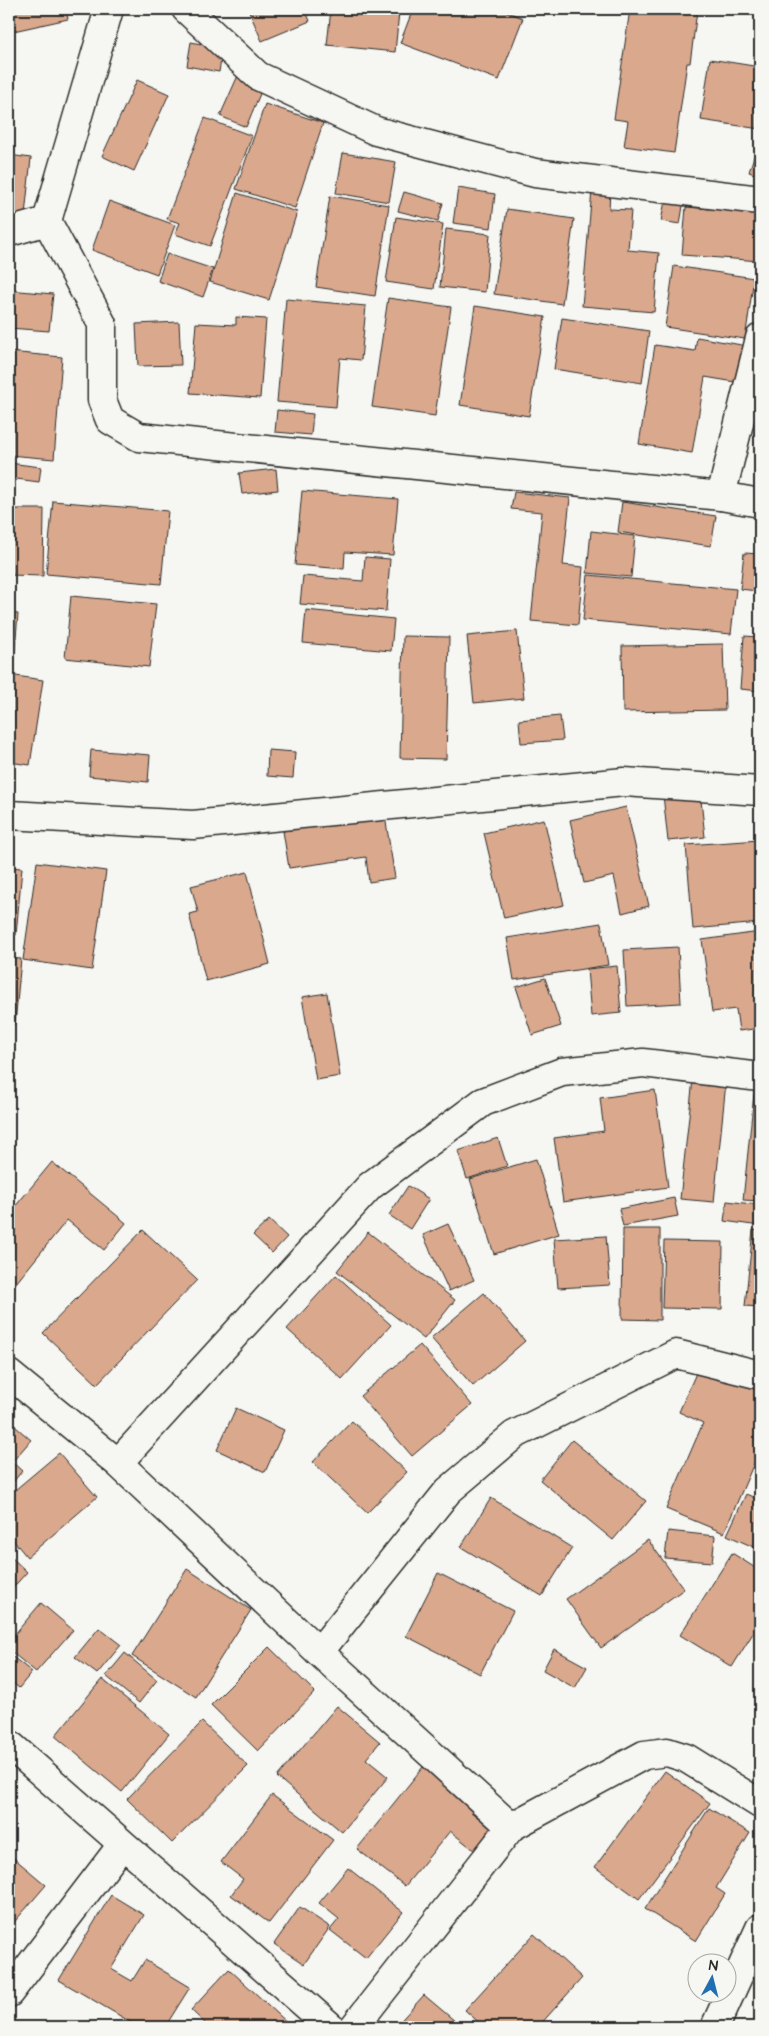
<svg xmlns="http://www.w3.org/2000/svg" width="769" height="2036" font-family="'Architects Daughter',sans-serif">
	<style>
		.building { fill: #daa98d; stroke: #2b2b2b }
		.lines { fill: none; stroke-linecap: round; stroke-linejoin: round }
		.minor-casing { stroke: #2b2b2b; stroke-width: 31 }
		.minor { stroke: #f6f6f2; stroke-width: 28 }
	</style>
	<rect width="100%" height="100%" fill="#f6f6f2"/>
	<filter id="ink" filterUnits="userSpaceOnUse"><feTurbulence type="fractalNoise" baseFrequency=".02" numOctaves="2"/><feDisplacementMap in="SourceGraphic" scale="10" xChannelSelector="R" yChannelSelector="G"/><feConvolveMatrix kernelMatrix="1 2 1 2 8 2 1 2 1" color-interpolation-filters="sRGB"/></filter>
	<g filter="url(#ink)">
		<!-- building -->
		<g class="building">
			<polygon points="9,9 66,9 68,19 9,32"/>
			<polygon points="248,9 305,9 310,21 262,41"/>
			<polygon points="331,9 368,9 399,12 395,52 327,45"/>
			<polygon points="413,9 499,9 523,18 499,80 400,43"/>
			<polygon points="630,9 681,9 697,11 690,63 687,63 674,153 624,146 628,121 614,119"/>
			<polygon points="191,42 223,48 219,72 187,66"/>
			<polygon points="710,59 760,67 760,129 701,120"/>
			<polygon points="240,71 265,82 246,127 220,116"/>
			<polygon points="137,80 169,94 134,171 102,156"/>
			<polygon points="265,104 323,123 295,208 236,189"/>
			<polygon points="205,118 252,136 210,246 175,234 180,223 167,219"/>
			<polygon points="343,153 396,162 389,202 336,193"/>
			<polygon points="755,153 760,154 760,176 749,172"/>
			<polygon points="9,155 31,158 25,215 9,214"/>
			<polygon points="458,188 495,194 491,228 453,223"/>
			<polygon points="592,190 610,191 609,209 631,210 628,250 659,253 654,312 582,306"/>
			<polygon points="404,192 443,203 438,221 398,211"/>
			<polygon points="237,193 297,212 269,300 210,282"/>
			<polygon points="330,196 389,205 375,296 316,287"/>
			<polygon points="666,196 684,200 680,224 661,221"/>
			<polygon points="109,201 175,225 157,274 92,250"/>
			<polygon points="686,207 760,213 760,261 682,255"/>
			<polygon points="507,209 574,219 562,304 494,294"/>
			<polygon points="396,217 443,224 434,289 386,282"/>
			<polygon points="446,229 490,234 485,292 440,287"/>
			<polygon points="167,254 213,269 203,297 158,281"/>
			<polygon points="674,266 754,278 745,339 665,327"/>
			<polygon points="9,290 53,294 49,331 9,328"/>
			<polygon points="388,298 451,307 435,416 372,407"/>
			<polygon points="286,299 366,306 361,360 340,358 336,407 277,402"/>
			<polygon points="475,306 545,317 529,416 460,405"/>
			<polygon points="236,317 266,319 260,398 190,393 196,323 236,325"/>
			<polygon points="562,318 649,331 642,383 554,369"/>
			<polygon points="179,322 181,365 138,366 136,324"/>
			<polygon points="697,337 747,346 741,383 705,377 692,453 639,444 655,345 695,351"/>
			<polygon points="9,352 62,357 54,459 9,455"/>
			<polygon points="277,410 313,414 311,435 275,432"/>
			<polygon points="9,463 41,467 39,482 9,478"/>
			<polygon points="276,469 278,490 242,494 239,473"/>
			<polygon points="302,491 398,499 393,555 345,552 344,569 295,565"/>
			<polygon points="514,492 570,498 563,565 583,567 578,625 531,621 542,512 511,509"/>
			<polygon points="53,501 168,511 161,584 46,574"/>
			<polygon points="622,502 716,516 711,546 618,532"/>
			<polygon points="9,509 44,509 43,576 9,575"/>
			<polygon points="591,531 635,536 631,577 587,573"/>
			<polygon points="744,553 760,554 757,591 740,589"/>
			<polygon points="365,557 390,559 386,611 300,604 303,576 363,581"/>
			<polygon points="588,575 736,589 731,634 583,620"/>
			<polygon points="71,596 156,604 149,667 65,658"/>
			<polygon points="306,610 394,619 391,651 303,643"/>
			<polygon points="9,613 18,614 13,673 9,673"/>
			<polygon points="517,631 524,698 474,703 467,636"/>
			<polygon points="403,636 449,637 446,759 400,758"/>
			<polygon points="744,636 760,637 760,691 740,689"/>
			<polygon points="723,644 725,710 623,712 622,646"/>
			<polygon points="9,675 43,680 30,765 9,762"/>
			<polygon points="560,716 563,740 521,743 519,720"/>
			<polygon points="91,750 150,755 148,782 89,776"/>
			<polygon points="268,750 295,752 293,778 267,776"/>
			<polygon points="700,791 705,837 668,841 663,795"/>
			<polygon points="626,807 649,906 622,913 614,876 584,883 570,820"/>
			<polygon points="385,816 395,878 369,882 366,857 289,868 283,831"/>
			<polygon points="544,819 564,905 504,918 484,833"/>
			<polygon points="760,840 760,923 693,929 686,845"/>
			<polygon points="37,862 106,871 92,970 23,960"/>
			<polygon points="9,867 22,868 16,935 9,935"/>
			<polygon points="247,872 270,964 206,981 189,914 198,912 191,886"/>
			<polygon points="601,923 608,965 514,980 507,938"/>
			<polygon points="760,932 760,1028 739,1031 736,1009 712,1012 702,940"/>
			<polygon points="678,947 681,1003 627,1006 624,950"/>
			<polygon points="9,958 21,959 15,1024 9,1024"/>
			<polygon points="617,966 621,1013 591,1016 587,969"/>
			<polygon points="545,978 561,1026 532,1035 516,987"/>
			<polygon points="327,993 340,1076 316,1080 302,997"/>
			<polygon points="693,1079 726,1082 714,1202 680,1199"/>
			<polygon points="755,1084 760,1085 760,1201 743,1200"/>
			<polygon points="655,1090 668,1187 563,1202 554,1138 604,1131 600,1098"/>
			<polygon points="498,1138 507,1166 467,1179 458,1151"/>
			<polygon points="536,1159 559,1234 494,1254 470,1179"/>
			<polygon points="52,1162 126,1223 104,1250 67,1220 12,1288 9,1286 9,1214"/>
			<polygon points="408,1186 429,1199 410,1229 389,1215"/>
			<polygon points="674,1198 678,1216 623,1226 619,1209"/>
			<polygon points="727,1201 760,1205 760,1226 724,1221"/>
			<polygon points="269,1220 287,1237 272,1253 253,1235"/>
			<polygon points="448,1224 474,1280 449,1291 423,1235"/>
			<polygon points="623,1229 660,1229 660,1320 622,1319"/>
			<polygon points="143,1230 197,1280 97,1384 43,1333"/>
			<polygon points="753,1230 760,1231 760,1307 745,1306"/>
			<polygon points="368,1232 455,1300 424,1339 337,1271"/>
			<polygon points="606,1236 610,1285 558,1288 554,1239"/>
			<polygon points="664,1241 723,1242 722,1309 662,1308"/>
			<polygon points="336,1275 391,1325 342,1379 287,1329"/>
			<polygon points="484,1293 525,1341 473,1386 431,1338"/>
			<polygon points="420,1345 472,1405 412,1456 360,1396"/>
			<polygon points="700,1364 760,1390 760,1449 724,1533 666,1509 703,1423 679,1412"/>
			<polygon points="236,1408 284,1430 265,1472 217,1450"/>
			<polygon points="9,1421 31,1440 12,1462 22,1471 9,1487"/>
			<polygon points="352,1421 407,1472 367,1513 313,1462"/>
			<polygon points="572,1440 646,1501 613,1540 540,1480"/>
			<polygon points="59,1453 97,1497 27,1557 9,1535 9,1495"/>
			<polygon points="760,1474 760,1489 754,1486"/>
			<polygon points="746,1494 760,1500 760,1550 727,1535"/>
			<polygon points="491,1498 572,1548 542,1596 461,1547"/>
			<polygon points="668,1531 715,1536 712,1562 665,1558"/>
			<polygon points="648,1540 684,1589 601,1648 566,1599"/>
			<polygon points="732,1553 760,1571 760,1622 732,1667 680,1635"/>
			<polygon points="9,1555 27,1572 9,1592"/>
			<polygon points="187,1569 251,1610 196,1697 132,1656"/>
			<polygon points="438,1573 513,1611 480,1674 406,1636"/>
			<polygon points="41,1603 73,1630 36,1672 9,1650 9,1641"/>
			<polygon points="99,1628 121,1645 97,1674 75,1657"/>
			<polygon points="269,1647 315,1692 258,1751 211,1705"/>
			<polygon points="554,1649 587,1667 575,1688 543,1670"/>
			<polygon points="125,1653 157,1680 139,1703 106,1676"/>
			<polygon points="9,1654 32,1672 19,1688 9,1680"/>
			<polygon points="102,1679 169,1734 122,1792 55,1736"/>
			<polygon points="337,1706 380,1742 366,1759 388,1777 342,1832 277,1777"/>
			<polygon points="202,1722 248,1766 172,1843 127,1799"/>
			<polygon points="427,1762 479,1803 471,1812 497,1832 479,1854 450,1831 405,1886 357,1849"/>
			<polygon points="665,1771 710,1803 639,1899 595,1867"/>
			<polygon points="272,1795 333,1840 269,1923 231,1895 243,1879 221,1862"/>
			<polygon points="709,1808 750,1833 716,1888 725,1894 696,1941 645,1909"/>
			<polygon points="9,1854 46,1885 10,1927 9,1926"/>
			<polygon points="348,1868 403,1912 366,1958 330,1930 339,1919 319,1903"/>
			<polygon points="111,1895 144,1915 111,1969 132,1981 145,1960 190,1987 165,2027 139,2027 59,1980"/>
			<polygon points="300,1907 330,1927 304,1964 274,1944"/>
			<polygon points="534,1934 582,1978 538,2027 484,2027 465,2010"/>
			<polygon points="229,1969 292,2027 209,2027 191,2010"/>
			<polygon points="424,1995 462,2027 395,2027"/>
		</g>
		<g class="lines">
			<!-- minor casing -->
			<g class="minor-casing">
				<g id="minor">
					<polyline points="109,9 47,221 102,324 102,400 110,420 139,437 721,496"/>
					<polyline points="186,9 258,76 376,131 535,173 760,200"/>
					<polyline points="9,232 47,221"/>
					<polyline points="760,338 721,496 760,503"/>
					<polyline points="9,815 193,825 624,782 760,791"/>
					<polyline points="9,1374 118,1463 319,1652 511,1827"/>
					<polyline points="118,1463 370,1186 483,1102 562,1072 643,1063 760,1077"/>
					<polyline points="319,1652 448,1491 514,1435 676,1354 760,1375"/>
					<polyline points="9,1744 331,2027"/>
					<polyline points="9,1993 122,1845"/>
					<polyline points="354,2027 511,1827 644,1755 667,1752 686,1758 760,1804"/>
					<polyline points="715,2027 760,1928"/>
				</g>
			</g>
			<!-- minor -->
			<use href="#minor" class="minor"/>
		</g>
	</g>
	<!-- margin -->
	<rect width="769" height="2036" fill="none" stroke="#f6f6f2" stroke-width="30"/>
	<rect x="15" y="15" width="739" height="2006" fill="none" stroke="#2b2b2b" stroke-width="2" filter="url(#ink)"/>
	<!-- north arrow -->
	<g transform="translate(712 1978) rotate(7)"><circle r="24" fill="#f6f6f2" stroke="#a5a5a2"/>
	<path d="M0-4L9 19L0 12L-9 19Z" fill="#1f6fb2"/>
	<text y="-8" font-size="14" font-weight="bold" text-anchor="middle" fill="#2b2b2b">N</text>
	</g>
</svg>
